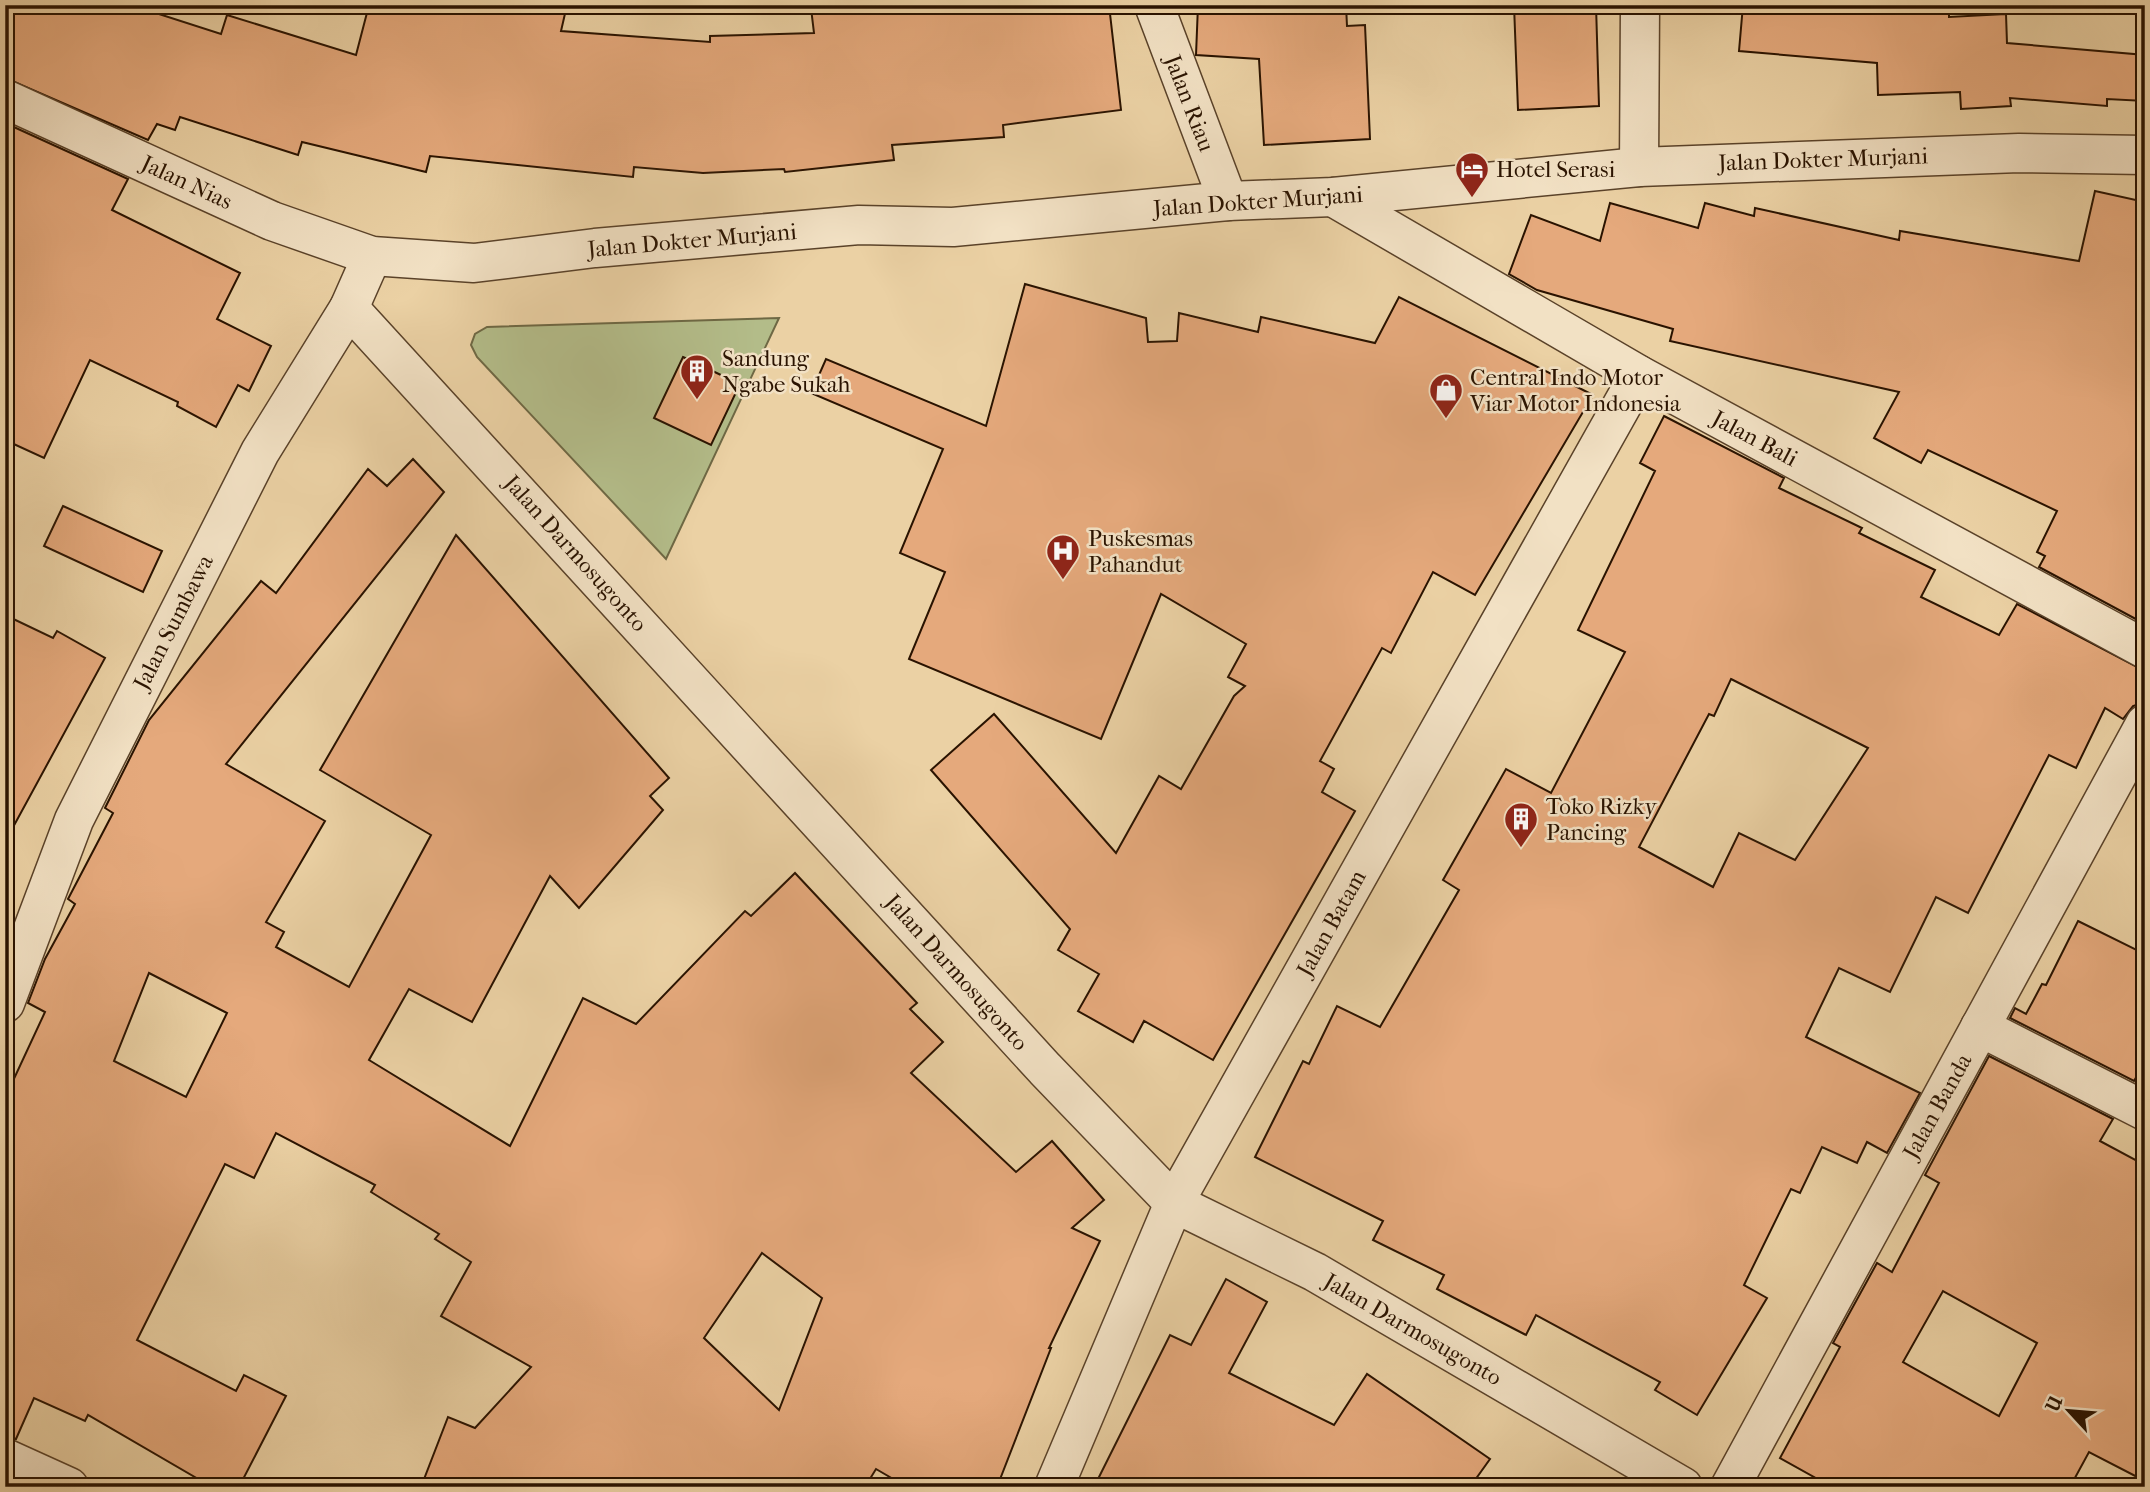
<svg xmlns="http://www.w3.org/2000/svg" width="2150" height="1492" font-family="'IM FELL French Canon',serif">
	<style>
		.green { fill: #b3bc89; stroke: #6e6844; stroke-width: 2 }
		.building { fill: #e5a97c; stroke: #2a1300; stroke-width: 2; fill-rule: evenodd }
		.lines { fill: none; stroke-linecap: round; stroke-linejoin: round }
		.minor-casing { stroke: #5a4229; stroke-width: 41 }
		.minor { stroke: #f2e1c4; stroke-width: 38 }
		.labels { text-anchor: middle; stroke-width: 5; stroke-linejoin: round; paint-order: stroke }
		.street-label { font-size: 23px; fill: #2a1300; stroke: #f2e1c4 }
		.poi-label { font-size: 23px; fill: #2a1300; stroke: #f2e1c4; text-anchor: start }
	</style>
	<rect width="100%" height="100%" fill="#ebd1a4"/>
	<filter id="stains"><feTurbulence type="fractalNoise" baseFrequency=".00286" numOctaves="4"/><feColorMatrix values="0 0 0 0 .2 0 0 0 0 .09 0 0 0 0 .02 0 0 0 .5 -.17"/></filter>
	<radialGradient id="worn" r=".72"><stop offset=".6" stop-color="#630" stop-opacity="0"/><stop offset="1" stop-color="#630" stop-opacity=".3"/></radialGradient>
	<!-- green -->
	<polygon class="green" points="779,318 666,559 477,357 471,345 475,334 487,327"/>
	<!-- building -->
	<g class="building">
		<polygon points="5,5 131,5 221,34 227,15 356,55 369,5 567,5 561,31 710,42 710,36 814,33 811,8 835,5 878,5 879,13 1005,5 1109,5 1121,110 1003,125 1004,137 892,145 894,160 785,172 784,169 703,173 634,167 633,177 430,156 426,172 302,142 298,155 180,117 175,130 157,124 148,140 5,78"/>
		<polygon points="1198,5 1346,5 1347,26 1365,25 1370,139 1264,145 1259,59 1196,55"/>
		<polygon points="1514,5 1596,5 1599,106 1518,110"/>
		<polygon points="1743,5 1949,5 1949,17 2006,14 2007,43 2145,55 2145,101 2107,99 2107,106 2010,98 2011,106 1961,109 1960,92 1878,95 1877,63 1739,51"/>
		<polygon points="5,123 128,179 112,210 240,273 217,319 271,346 249,391 238,385 216,427 177,406 178,402 90,360 44,458 5,440"/>
		<polygon points="2095,191 2145,202 2145,624 2039,567 2045,556 2037,552 2057,511 1928,450 1921,463 1874,438 1899,392 1670,341 1673,329 1537,290 1509,274 1531,215 1600,241 1610,203 1698,228 1705,203 1754,216 1755,208 1899,240 1900,231 2079,261"/>
		<polygon points="1025,284 1146,318 1148,342 1177,341 1179,313 1258,332 1261,317 1375,343 1399,297 1593,395 1475,595 1433,572 1391,653 1382,648 1320,761 1334,769 1322,792 1355,811 1213,1060 1144,1021 1133,1042 1078,1011 1099,974 1058,950 1070,929 931,770 994,714 1116,853 1159,776 1181,789 1234,696 1245,686 1228,677 1246,644 1161,594 1101,739 909,659 945,572 900,553 943,449 811,393 826,359 986,426"/>
		<polygon points="683,357 740,384 711,445 654,418"/>
		<path d="M1664,416L1784,478L1779,488L1862,528L1859,533L1935,570L1921,597L1999,635L2017,604L2145,671V702L2133,706L2123,719L2105,708L2076,768L2049,755L1968,913L1936,897L1890,992L1839,968L1806,1037L1920,1093L1887,1153L1867,1142L1857,1163L1822,1147L1800,1193L1791,1189L1744,1285L1767,1298L1697,1415L1655,1390L1660,1382L1536,1315L1526,1335L1437,1289L1444,1275L1373,1240L1383,1221L1255,1157L1303,1061L1309,1064L1337,1006L1380,1027L1459,890L1443,880L1506,769L1551,793L1625,652L1578,630L1655,471L1640,463ZM1731,679L1868,748L1795,860L1739,833L1713,887L1639,847L1709,714L1714,716Z"/>
		<path d="M413,459L444,492L226,764L325,821L266,922L284,932L276,947L349,987L431,835L320,770L456,535L669,778L650,796L663,810L579,908L550,876L472,1022L409,989L369,1060L510,1146L583,998L636,1024L745,911L751,916L795,873L917,1003L910,1009L943,1042L911,1073L1016,1172L1052,1141L1104,1200L1072,1228L1100,1241L1049,1348H1051L997,1487H907L876,1469L865,1487H421L448,1417L475,1428L531,1367L441,1316L471,1262L435,1239L439,1234L371,1192L375,1185L276,1133L254,1178L225,1164L137,1340L236,1391L244,1375L286,1396L239,1487H212L88,1415L85,1421L34,1398L16,1439L5,1437V1098L45,1012L28,1003L45,959L75,904L68,899L113,813L105,808L149,720L261,581L276,593L368,469L387,486ZM149,973L227,1013L186,1097L114,1061ZM762,1253L822,1298L779,1410L704,1338Z"/>
		<polygon points="63,506 162,551 143,592 44,546"/>
		<polygon points="5,615 53,638 57,631 105,658 5,842"/>
		<polygon points="2078,921 2145,954 2145,1062 2134,1081 2010,1018 2015,1008 2026,1014 2042,984 2046,985"/>
		<path d="M1989,1056L2113,1119L2100,1141L2145,1165V1481L2089,1452L2070,1487H1832L1780,1458L1840,1347L1833,1343L1877,1263L1892,1272L1939,1183L1925,1175ZM1943,1291L2037,1343L1999,1416L1903,1362Z"/>
		<polygon points="1226,1279 1267,1302 1229,1373 1334,1425 1367,1374 1490,1459 1470,1487 1094,1487 1170,1335 1191,1345"/>
	</g>
	<g class="lines">
		<!-- minor casing -->
		<g class="minor-casing">
			<g id="minor">
				<polyline points="1154,5 1228,201"/>
				<polyline points="5,99 272,221 372,256 474,263 595,248 859,225 953,227 1228,201 1333,197 1639,167 2019,153 2145,155"/>
				<polyline points="1639,167 1640,5"/>
				<polyline points="1333,197 1639,375 2145,649"/>
				<polyline points="349,308 1045,1069 1174,1203 1315,1272 1683,1487"/>
				<polyline points="5,1003 74,820 260,452 349,308 372,256"/>
				<polyline points="1980,1027 2145,1111"/>
				<polyline points="5,1458 69,1487"/>
				<polyline points="1054,1487 1174,1203 1639,375"/>
				<polyline points="1730,1487 2145,724"/>
			</g>
		</g>
		<!-- minor -->
		<use href="#minor" class="minor"/>
	</g>
	<!-- icons -->
	<defs>
		<g id="hotel-pin" transform="scale(1.75)"><path d="M0 17L-7.5 6A9.5 9.5 0 1 1 7.5 6Z" fill="#8f2418" stroke="#f2e1c4"/><path d="M-6-4.5h1.5V1H6V5H4.5V3h-9V5H-6ZM-4 0a1.8 1.8 0 1 1 3.6 0ZM.5 0V-2.5h3Q6-2.5 6 0Z" fill="#fff"/></g>
		<g id="building-pin" transform="scale(1.75)"><path d="M0 17L-7.5 6A9.5 9.5 0 1 1 7.5 6Z" fill="#8f2418" stroke="#f2e1c4"/><path d="M-4-6H4V6H1V3H-1V6H-4ZM-2.5-4.3h1.7v1.8h-1.7ZM.8-4.3h1.7v1.8H.8ZM-2.5-1h1.7V.8h-1.7ZM.8-1h1.7V.8H.8Z" fill="#fff"/></g>
		<g id="shop-pin" transform="scale(1.75)"><path d="M0 17L-7.5 6A9.5 9.5 0 1 1 7.5 6Z" fill="#8f2418" stroke="#f2e1c4"/><path d="M-5-2.5h2.3a2.7 3.5 0 0 1 5.4 0H5L5.5 6h-11ZM-1.5-2.5h3a1.5 2.3 0 0 0-3 0Z" fill="#fff"/></g>
		<g id="hospital-pin" transform="scale(1.75)"><path d="M0 17L-7.5 6A9.5 9.5 0 1 1 7.5 6Z" fill="#8f2418" stroke="#f2e1c4"/><path d="M-5-5h3v3.5h4V-5h3V5h-3V1.5h-4V5h-3Z" fill="#fff"/></g>
	</defs>
	<g fill-rule="evenodd">
		<use href="#hotel-pin" x="1472" y="169"/>
		<use href="#building-pin" x="697" y="371"/>
		<use href="#shop-pin" x="1446" y="390"/>
		<use href="#hospital-pin" x="1063" y="551"/>
		<use href="#building-pin" x="1521" y="819"/>
	</g>
	<g class="labels">
		<!-- street labels -->
		<g class="street-label">
			<text transform="translate(1190 103) rotate(69)" y="8">Jalan Riau</text>
			<text transform="translate(1823 159) rotate(-2)" y="8">Jalan Dokter Murjani</text>
			<text transform="translate(187 182) rotate(25)" y="8">Jalan Nias</text>
			<text transform="translate(1258 201) rotate(-4)" y="8">Jalan Dokter Murjani</text>
			<text transform="translate(692 240) rotate(-5)" y="8">Jalan Dokter Murjani</text>
			<text transform="translate(1755 438) rotate(28)" y="8">Jalan Bali</text>
			<text transform="translate(576 553) rotate(48)" y="8">Jalan Darmosugonto</text>
			<text transform="translate(173 622) rotate(-63)" y="8">Jalan Sumbawa</text>
			<text transform="translate(1331 923) rotate(-61)" y="8">Jalan Batam</text>
			<text transform="translate(957 972) rotate(48)" y="8">Jalan Darmosugonto</text>
			<text transform="translate(1937 1106) rotate(-61)" y="8">Jalan Banda</text>
			<text transform="translate(1413 1329) rotate(30)" y="8">Jalan Darmosugonto</text>
		</g>
		<!-- poi labels -->
		<g class="poi-label">
			<text x="1496" y="177">Hotel Serasi</text>
			<text x="722" y="366">Sandung<tspan x="722" dy="26">Ngabe Sukah</tspan></text>
			<text x="1470" y="385">Central Indo Motor<tspan x="1470" dy="26">Viar Motor Indonesia</tspan></text>
			<text x="1088" y="546">Puskesmas<tspan x="1088" dy="26">Pahandut</tspan></text>
			<text x="1546" y="814">Toko Rizky<tspan x="1546" dy="26">Pancing</tspan></text>
		</g>
	</g>
	<!-- margin -->
	<rect width="2150" height="1492" fill="none" stroke="#ebd1a4" stroke-width="28"/>
	<rect x="7" y="7" width="2136" height="1478" fill="none" stroke="#2a1300" stroke-width="3.5"/>
	<rect x="14" y="14" width="2122" height="1464" fill="none" stroke="#2a1300" stroke-width="2"/>
	<!-- north arrow -->
	<g transform="translate(2069 1411) rotate(296)" stroke="#f2e1c4" stroke-width="5" paint-order="stroke">
	<path d="M0-5L12 26L0 18L-12 26Z" fill="#2a1300"/>
	<text y="-10" font-size="19" font-weight="bold" text-anchor="middle" fill="#2a1300">U</text>
	</g>
	<rect width="100%" height="100%" filter="url(#stains)"/>
	<rect width="100%" height="100%" fill="url(#worn)"/>
</svg>
